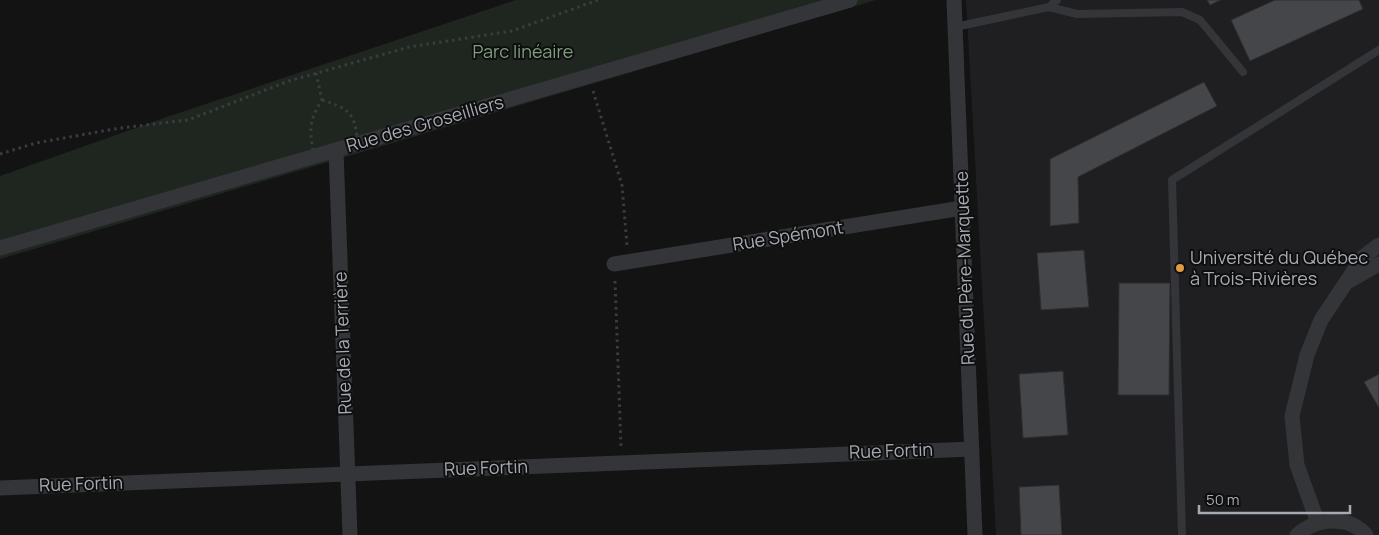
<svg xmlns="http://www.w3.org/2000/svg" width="1379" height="535" font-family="Manrope,sans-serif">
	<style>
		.built { fill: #1f1f21 }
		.green { fill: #1f2620 }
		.building { fill: #454649; stroke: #2d2d30 }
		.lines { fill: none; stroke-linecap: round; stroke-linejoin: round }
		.path { stroke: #3a3c3f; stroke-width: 3; stroke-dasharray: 2.5 4; stroke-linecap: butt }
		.service { stroke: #343538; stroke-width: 8 }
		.minor { stroke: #343538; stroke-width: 15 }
		.poi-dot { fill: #dd9c41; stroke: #0e0e0f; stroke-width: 2 }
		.labels { text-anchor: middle; stroke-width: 4; stroke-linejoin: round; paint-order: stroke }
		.park-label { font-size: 18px; fill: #7f9c7e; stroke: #0e0e0f }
		.street-label { font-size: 18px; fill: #a6abb3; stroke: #0e0e0f }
		.poi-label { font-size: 18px; fill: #a6abb3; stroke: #0e0e0f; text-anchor: start }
	</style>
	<rect width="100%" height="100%" fill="#131314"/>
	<!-- built -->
	<polygon class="built" points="966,0 1379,0 1379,535 996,535"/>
	<!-- green -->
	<polygon class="green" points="516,0 876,0 0,259 0,176 164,118"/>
	<!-- building -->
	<g class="building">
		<polygon points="1207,0 1221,0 1210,5"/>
		<polygon points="1275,0 1359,0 1363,9 1250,61 1231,20"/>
		<polygon points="1204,82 1217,106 1078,177 1079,223 1050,226 1050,159"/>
		<polygon points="1084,250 1089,307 1041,310 1037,253"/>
		<polygon points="1119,283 1170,283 1169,395 1118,395"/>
		<polygon points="1063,371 1068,435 1023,438 1019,374"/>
		<polygon points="1379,374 1379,408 1364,382"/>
		<polygon points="1059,485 1062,535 1021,535 1019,487"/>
	</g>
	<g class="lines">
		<!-- path -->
		<g class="path">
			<polyline points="316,73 322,100"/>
			<polyline points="593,91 622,185 627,246"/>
			<path d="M322,100C347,108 355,112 357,139L336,150H313C309,127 310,119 322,100Z"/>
			<polyline points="0,154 36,143 120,128 188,120 289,81 409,47 512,31 598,0"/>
			<polyline points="615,281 621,447"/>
		</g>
		<!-- service -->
		<g class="service">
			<polyline points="1049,7 1057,0"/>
			<polyline points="955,27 1049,7 1077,14 1182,12 1200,20 1243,72"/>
			<polyline points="1182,535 1172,180 1379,50"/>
		</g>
		<!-- minor -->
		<g class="minor">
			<polyline points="954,0 975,535"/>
			<polyline points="336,150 350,535"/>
			<polyline points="0,248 850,0"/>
			<polyline points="614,264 962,208"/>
			<polyline points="1349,281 1379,264"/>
			<polyline points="0,488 972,449"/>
			<polyline points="1318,523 1297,465 1292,416 1307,355 1321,320 1363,257 1379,245"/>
			<path d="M1297,535C1316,518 1348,515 1366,535"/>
		</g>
	</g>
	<!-- markers -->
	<circle class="poi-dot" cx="1180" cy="268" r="5"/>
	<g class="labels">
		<!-- park labels -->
		<g class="park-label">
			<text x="523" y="58">Parc linéaire</text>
		</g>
		<!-- street labels -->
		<g class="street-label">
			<text transform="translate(425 124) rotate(-16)" y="6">Rue des Groseilliers</text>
			<text transform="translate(788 236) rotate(-9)" y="6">Rue Spémont</text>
			<text transform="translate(965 268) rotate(-92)" y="6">Rue du Père-Marquette</text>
			<text transform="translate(343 343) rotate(-92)" y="6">Rue de la Terrière</text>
			<text transform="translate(891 451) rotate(-2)" y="6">Rue Fortin</text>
			<text transform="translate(486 468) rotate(-2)" y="6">Rue Fortin</text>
			<text transform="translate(81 484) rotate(-2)" y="6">Rue Fortin</text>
		</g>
		<!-- poi labels -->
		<g class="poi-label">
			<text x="1190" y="264">Université du Québec<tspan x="1190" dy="21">à Trois-Rivières</tspan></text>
		</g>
	</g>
	<!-- scale -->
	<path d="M1199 505v8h151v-8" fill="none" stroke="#a6abb3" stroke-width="2.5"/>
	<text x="1206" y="505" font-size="15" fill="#a6abb3" stroke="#0e0e0f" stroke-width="4" paint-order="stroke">50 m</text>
</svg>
